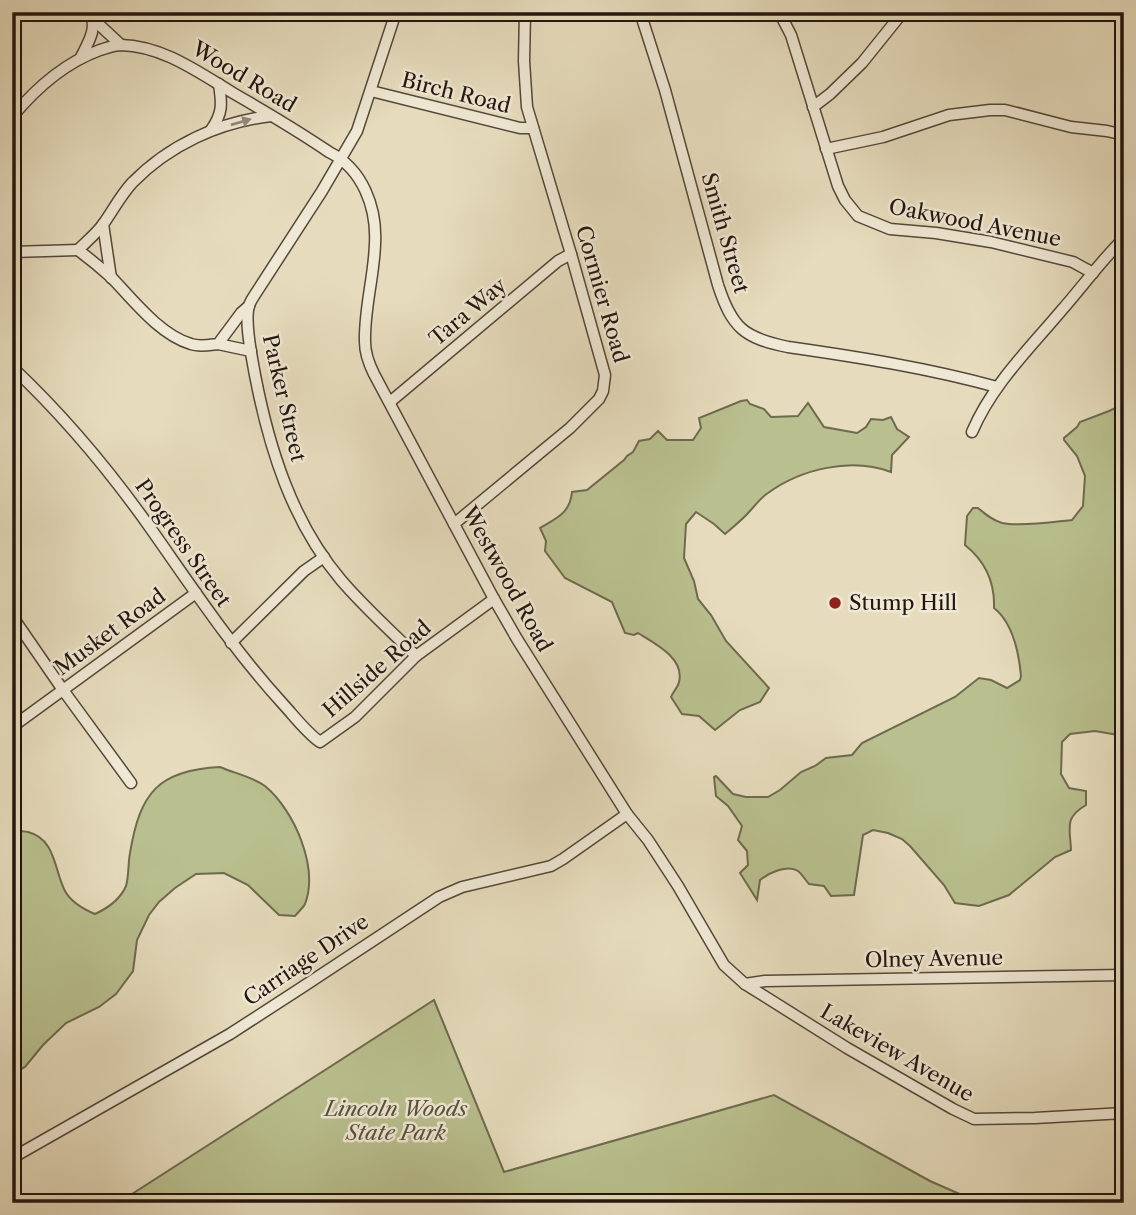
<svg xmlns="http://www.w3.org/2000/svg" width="1136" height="1215" font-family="'Libre Caslon Text',serif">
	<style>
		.green { fill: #b9bf8e; stroke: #6e6a4e; stroke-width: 2 }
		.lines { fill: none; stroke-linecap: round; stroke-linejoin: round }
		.street-casing { stroke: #54473a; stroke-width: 13 }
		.street { stroke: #efe8d4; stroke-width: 10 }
		.oneway { fill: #93897b }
		.poi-dot { fill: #8f2418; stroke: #efe8d4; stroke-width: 2.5 }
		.labels { text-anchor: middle; stroke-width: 5; stroke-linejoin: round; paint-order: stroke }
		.street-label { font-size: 21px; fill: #23150e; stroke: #efe8d4 }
		.poi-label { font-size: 21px; fill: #23150e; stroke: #efe8d4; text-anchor: start }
		.park-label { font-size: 21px; font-style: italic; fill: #58503b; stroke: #efe8d4 }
	</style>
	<rect width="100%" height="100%" fill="#e6dcbd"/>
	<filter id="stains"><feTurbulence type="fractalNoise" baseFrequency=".00286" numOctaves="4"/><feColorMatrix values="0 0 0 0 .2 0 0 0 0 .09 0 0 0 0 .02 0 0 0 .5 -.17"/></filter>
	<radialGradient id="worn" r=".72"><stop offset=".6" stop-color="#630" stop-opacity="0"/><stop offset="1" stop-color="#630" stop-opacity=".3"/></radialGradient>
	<!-- green -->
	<g class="green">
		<path d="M747,400L750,404L764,409L771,417L798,416L808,403L824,427L857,433L866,427L871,419L883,420L891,417L897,429L909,437L892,455L891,472C851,457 801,469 768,493C760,498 755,506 749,512C742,520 733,527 725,534L714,524L696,512L686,524L684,558L694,581L698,599L711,615L726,641L769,688L760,702L740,710L715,730L699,716L682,714L671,697C673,692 678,687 679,682C685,658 654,643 638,633L634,635L625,633L612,602L565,578L545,551L546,541L540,528C557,518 570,513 572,492L587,490L624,460L627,456L633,452L639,441L650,439L658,431L667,440H693L701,428L699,418L741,401Z"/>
		<path d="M1124,404V736L1095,731L1070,734L1062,742L1061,774L1069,788L1086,791V805C1064,818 1070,827 1071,850L1055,857L1009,895L979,906L955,903L944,885L910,846L902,839L888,833L873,830L863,835L854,895L831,896L824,886L809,884C806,881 802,874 798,871C787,864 769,873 760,880L757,900L740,873L748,865L747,851L738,840L742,826L728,806L716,796L714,777L716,776L733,794L746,797H768L780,790L801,772L815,766L826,758L852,755L862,743L955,697L979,678L991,680L1007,688L1020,680L1021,676C1019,654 1013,623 994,608C995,582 985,561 965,545L967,516L973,508H978C985,514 992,520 1002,523C1019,527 1053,522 1072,520L1083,506L1085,476L1077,456L1064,440V438L1077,427L1080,422L1109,411Z"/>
		<path d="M220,767C234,773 253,777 265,786C294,810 319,867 305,904C303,908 298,912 295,916L279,915L248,885L224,873L196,874L175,888L159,902L149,915L137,940L133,971L116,994L99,1007L66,1023L43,1045L25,1067L12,1074V832C19,830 22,831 28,832C56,839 54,870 65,891C71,902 83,909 95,914C108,908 120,900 126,886C129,876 128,863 130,853C140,793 158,770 220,767Z"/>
		<polygon points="434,1000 504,1172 774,1095 930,1181 980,1203 118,1203"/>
	</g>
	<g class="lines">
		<!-- street casing -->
		<g class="street-casing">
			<g id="street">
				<path d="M396,12L357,131L322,191L254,296C252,299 250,302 249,306C244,321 252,358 255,375C269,448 292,522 341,580C364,607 391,631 416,656"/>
				<path d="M640,12L665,90L718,285C732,328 744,338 788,347C858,357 928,368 997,387"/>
				<polyline points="779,12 791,35 838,186 845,200 858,216 890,229 936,233 991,242 1073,262 1093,273"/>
				<polyline points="93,19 121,45"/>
				<path d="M81,57C88,43 98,28 90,12"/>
				<polyline points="371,91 520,128 533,128"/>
				<polyline points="813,107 830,94 862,63 903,12"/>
				<path d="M12,117C36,88 64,63 100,50C107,48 114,45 121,45C163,46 198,72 233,93C266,112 298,131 329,152C363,169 377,208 375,244C374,277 364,309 365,342C365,354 369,364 374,374L494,599L517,639L627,814L648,840L678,886L724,965L745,984L847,1048L953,1109L974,1119L1035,1118L1124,1113"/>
				<path d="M211,130C223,113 222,104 219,84"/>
				<polyline points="826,149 883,137 949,115 990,110 1005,110 1071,127 1107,131 1124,135"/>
				<polyline points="103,224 111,278"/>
				<path d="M78,250C87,241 97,233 104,223C113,210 121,195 132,183C169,145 219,122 271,116"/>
				<path d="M78,250C90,259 101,268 112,278C133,300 160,335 191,344C199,347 209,345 218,344L241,313L249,306"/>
				<polyline points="12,252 78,250"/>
				<polyline points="218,344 251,351"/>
				<path d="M12,367C64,416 110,471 151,529C194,590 232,648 283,704C295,717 306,732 320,742L355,717L416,656L494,599"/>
				<polyline points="390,402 558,261 571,254"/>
				<path d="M972,432C992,385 1029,349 1061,311C1082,287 1101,261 1124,238"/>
				<polyline points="454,524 570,428 599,399 603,391 605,375 571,254 527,107 524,61 525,12"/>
				<polyline points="12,616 63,690 131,783"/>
				<polyline points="231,643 304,571 324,557"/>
				<polyline points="12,727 196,593"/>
				<polyline points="745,984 765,981 1124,975"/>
				<polyline points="12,1158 230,1034 301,988 439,897 462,887 551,866 563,859 627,814"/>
			</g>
		</g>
		<!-- street -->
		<use href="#street" class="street"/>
	</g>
	<!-- one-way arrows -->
	<defs><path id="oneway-solid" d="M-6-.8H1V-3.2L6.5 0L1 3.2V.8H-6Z" transform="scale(1.75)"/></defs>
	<use class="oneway" href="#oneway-solid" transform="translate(241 122) rotate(-16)"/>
	<!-- markers -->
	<circle class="poi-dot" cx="835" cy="603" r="7"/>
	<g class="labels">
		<!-- street labels -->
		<g class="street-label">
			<text transform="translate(244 77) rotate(31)" y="7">Wood Road</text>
			<text transform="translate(456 93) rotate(14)" y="7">Birch Road</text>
			<text transform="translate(975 223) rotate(11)" y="7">Oakwood Avenue</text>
			<text transform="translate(725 233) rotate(74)" y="7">Smith Street</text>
			<text transform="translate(602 294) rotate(74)" y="7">Cormier Road</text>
			<text transform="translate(468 312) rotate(-40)" y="7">Tara Way</text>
			<text transform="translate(284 398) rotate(77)" y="7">Parker Street</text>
			<text transform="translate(183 543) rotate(55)" y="7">Progress Street</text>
			<text transform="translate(507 579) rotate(61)" y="7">Westwood Road</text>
			<text transform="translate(110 632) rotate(-36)" y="7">Musket Road</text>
			<text transform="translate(377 669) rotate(-41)" y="7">Hillside Road</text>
			<text transform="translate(934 959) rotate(-1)" y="7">Olney Avenue</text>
			<text transform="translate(306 960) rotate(-34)" y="7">Carriage Drive</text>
			<text transform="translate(897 1053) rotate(30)" y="7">Lakeview Avenue</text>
		</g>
		<!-- poi labels -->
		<g class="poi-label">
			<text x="849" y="610">Stump Hill</text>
		</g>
		<!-- park labels -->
		<g class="park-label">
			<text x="396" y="1116">Lincoln Woods<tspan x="396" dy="24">State Park</tspan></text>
		</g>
	</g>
	<!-- margin -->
	<rect width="1136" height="1215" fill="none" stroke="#e6dcbd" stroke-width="42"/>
	<rect x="14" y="14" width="1108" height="1187" fill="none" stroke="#23150e" stroke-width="3.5"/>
	<rect x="21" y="21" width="1094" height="1173" fill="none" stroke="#23150e" stroke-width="2"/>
	<rect width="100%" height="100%" filter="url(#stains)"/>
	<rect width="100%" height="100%" fill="url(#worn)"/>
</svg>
